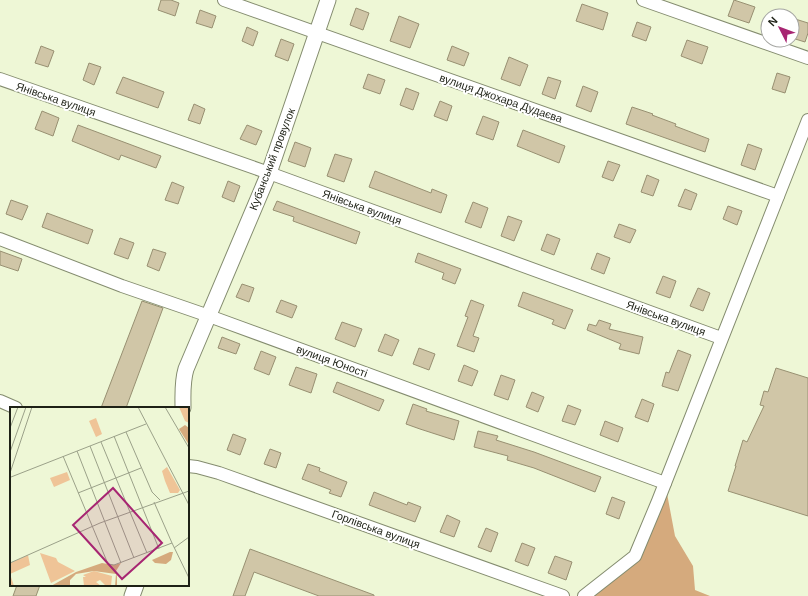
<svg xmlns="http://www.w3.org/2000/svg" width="808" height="596" font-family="Helvetica,sans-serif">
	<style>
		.forest { fill: #d5aa7d }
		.building { fill: #d0c6a7; stroke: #989072 }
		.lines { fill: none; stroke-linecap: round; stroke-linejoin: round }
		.minor-casing { stroke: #848c6f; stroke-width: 14 }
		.tertiary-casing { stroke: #848c6f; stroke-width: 17 }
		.minor { stroke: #fff; stroke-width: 12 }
		.tertiary { stroke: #fff; stroke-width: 15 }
		.labels { text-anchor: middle; stroke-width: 4; stroke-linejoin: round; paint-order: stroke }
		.street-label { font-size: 11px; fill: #1e2116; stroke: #fff }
		.inset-road { fill: none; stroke: #9ba189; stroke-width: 1 }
		.view { fill: #a72572; fill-opacity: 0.15; stroke: #a72572; stroke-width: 2 }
		.inset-edge { fill: none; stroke: #1e2116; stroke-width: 2 }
	</style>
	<rect width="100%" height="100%" fill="#eef7d6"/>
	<!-- forest -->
	<polygon class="forest" points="665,483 675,536 693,566 695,590 710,596 584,596 635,556"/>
	<!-- building -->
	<g class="building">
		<polygon points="161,0 171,0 179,3 175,16 158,10"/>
		<polygon points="734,0 755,7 749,23 728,16"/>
		<polygon points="582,4 608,13 603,30 576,21"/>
		<polygon points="356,8 369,13 363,30 350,25"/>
		<polygon points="200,10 216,16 212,28 196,23"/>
		<polygon points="399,16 419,24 410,48 390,41"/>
		<polygon points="792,18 808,23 808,33 805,42 792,38"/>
		<polygon points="637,22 651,27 646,41 632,36"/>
		<polygon points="247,27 258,32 253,46 242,41"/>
		<polygon points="281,39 294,44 288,61 275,56"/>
		<polygon points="687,40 708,47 702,64 681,56"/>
		<polygon points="41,46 54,51 48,67 35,63"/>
		<polygon points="452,46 469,53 464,66 447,60"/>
		<polygon points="509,57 528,65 520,86 501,79"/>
		<polygon points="89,63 101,67 94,85 83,80"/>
		<polygon points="777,73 790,77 785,93 772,89"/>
		<polygon points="368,74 385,80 380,94 363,88"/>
		<polygon points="123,77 164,92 158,108 116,93"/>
		<polygon points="548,77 561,81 555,99 542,94"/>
		<polygon points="583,86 598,92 591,112 576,106"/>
		<polygon points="406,88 419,93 413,110 400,105"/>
		<polygon points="440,101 452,106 447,121 434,116"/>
		<polygon points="194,104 205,109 200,124 188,120"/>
		<polygon points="632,107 653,114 652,115 676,124 675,126 709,139 705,152 626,124"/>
		<polygon points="42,111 59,118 53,136 35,129"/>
		<polygon points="483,116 499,122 493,140 476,134"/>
		<polygon points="78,125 161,156 156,168 121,155 119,160 72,141"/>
		<polygon points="247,125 262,131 256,145 240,139"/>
		<polygon points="523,130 565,146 559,163 517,146"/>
		<polygon points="295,142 311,148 305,167 288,161"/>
		<polygon points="748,144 762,149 755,170 741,165"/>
		<polygon points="335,154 352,159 344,182 327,176"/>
		<polygon points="608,161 620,165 613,181 602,177"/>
		<polygon points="375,171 431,193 432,189 447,195 441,213 369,187"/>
		<polygon points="647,175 659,180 653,196 641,192"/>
		<polygon points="228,181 240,186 234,202 222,197"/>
		<polygon points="172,182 184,187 178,204 165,200"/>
		<polygon points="685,189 697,194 691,210 678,206"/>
		<polygon points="11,200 28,206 22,220 6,214"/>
		<polygon points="277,201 360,232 356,244 293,221 294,217 273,210"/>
		<polygon points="473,202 488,208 481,228 465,222"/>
		<polygon points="728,206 742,211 737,225 723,219"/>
		<polygon points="47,213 93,230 88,244 42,227"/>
		<polygon points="508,216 522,221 514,241 501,236"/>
		<polygon points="619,224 636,230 630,243 614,237"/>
		<polygon points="547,234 560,239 554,255 541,250"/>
		<polygon points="120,238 134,243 128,259 114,254"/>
		<polygon points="153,249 166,253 159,271 147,266"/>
		<polygon points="0,251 22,259 18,271 0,265"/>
		<polygon points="418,253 461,269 455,284 442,279 444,273 415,262"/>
		<polygon points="597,253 610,258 604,274 591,269"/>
		<polygon points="663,276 676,281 670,298 656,293"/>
		<polygon points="242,284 254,288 249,302 236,297"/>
		<polygon points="698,288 710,293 703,311 690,306"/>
		<polygon points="523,292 573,310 565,329 552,324 554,320 518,306"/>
		<polygon points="281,300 297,306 292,318 276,312"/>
		<polygon points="471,300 484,305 473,336 479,338 474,352 457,346 468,317 465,316"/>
		<polygon points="142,301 163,308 126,408 101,408"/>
		<polygon points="599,320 611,324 609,329 643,337 639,354 619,349 621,344 587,330 589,324 596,326"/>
		<polygon points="342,322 362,329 355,347 335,339"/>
		<polygon points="385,334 399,340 392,356 378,351"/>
		<polygon points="222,337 240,344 236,354 218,348"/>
		<polygon points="419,348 435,354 429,370 413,364"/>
		<polygon points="678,350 691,355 678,391 662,386 666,372 669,373"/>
		<polygon points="261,351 276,357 269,375 254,369"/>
		<polygon points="464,365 478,371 472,386 458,381"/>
		<polygon points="296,367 317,374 311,393 289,385"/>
		<polygon points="776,368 808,378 808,516 728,491 736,466 735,466 743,440 747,442 764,406 760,405 764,391 768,392"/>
		<polygon points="501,375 515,380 508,400 494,395"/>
		<polygon points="337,382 384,400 379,411 333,392"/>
		<polygon points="532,392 544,397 538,412 526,407"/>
		<polygon points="642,399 654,404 648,422 635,417"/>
		<polygon points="413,404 427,409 426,411 459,421 454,440 420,429 406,424"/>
		<polygon points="568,405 581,410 575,425 562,421"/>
		<polygon points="605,421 623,428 618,442 600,435"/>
		<polygon points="478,431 498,436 496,440 534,452 601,477 595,492 534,468 507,460 508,456 474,447"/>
		<polygon points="233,434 246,439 240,455 227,450"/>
		<polygon points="270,449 281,453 276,468 264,464"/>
		<polygon points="308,464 320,468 319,471 347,482 341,497 329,493 331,490 302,479"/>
		<polygon points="374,492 407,505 408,502 421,507 415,522 369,505"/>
		<polygon points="612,497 625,502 619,519 606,514"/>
		<polygon points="447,515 460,521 454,537 440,532"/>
		<polygon points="486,528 498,533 491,552 478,547"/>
		<polygon points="522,543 535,548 528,566 515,561"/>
		<polygon points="250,549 374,595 374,596 319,596 254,572 245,596 233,596"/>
		<polygon points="555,556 572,562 566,580 548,573"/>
		<polygon points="17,585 40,585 36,596 13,596"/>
	</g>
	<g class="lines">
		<!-- minor casing -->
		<g class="minor-casing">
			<g id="minor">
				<polyline points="224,0 778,196"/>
				<polyline points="643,0 808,58"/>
				<polyline points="0,79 269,173 721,338"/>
				<polyline points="0,239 122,286 209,316 665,483"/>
				<polyline points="0,401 16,408"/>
				<polyline points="188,466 197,467 219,473 563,596"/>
				<polyline points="584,596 635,556 658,501 808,120"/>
			</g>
		</g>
		<!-- tertiary casing -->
		<g class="tertiary-casing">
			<g id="tertiary">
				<path d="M183,408C183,394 182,382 186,369L269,173L328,0"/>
				<polyline points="132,596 136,585"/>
			</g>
		</g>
		<!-- minor -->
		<use href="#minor" class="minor"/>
		<!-- tertiary -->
		<use href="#tertiary" class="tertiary"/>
	</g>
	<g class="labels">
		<!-- street labels -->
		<g class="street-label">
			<text transform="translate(501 98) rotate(19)" y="4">вулиця Джохара Дудаєва</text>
			<text transform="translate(56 99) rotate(19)" y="4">Янівська вулиця</text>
			<text transform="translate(272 159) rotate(-69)" y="4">Кубанський провулок</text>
			<text transform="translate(362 207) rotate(20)" y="4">Янівська вулиця</text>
			<text transform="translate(666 318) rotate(20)" y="4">Янівська вулиця</text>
			<text transform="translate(332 361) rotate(20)" y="4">вулиця Юності</text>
			<text transform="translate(376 529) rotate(20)" y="4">Горлівська вулиця</text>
		</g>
	</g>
	<!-- overview -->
	<g transform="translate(10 407)">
		<rect width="179" height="179" fill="#eef7d6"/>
		<path d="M169,0H179V16L175,14ZM86,11L92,27L86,30L79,14ZM157,60L170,83L168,86H160L155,74L152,64ZM57,65L60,73L44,80L40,71ZM30,146L46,151L48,155L65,164L41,176ZM18,148L20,158L0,167L4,179H0V156ZM84,164L102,169L101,179H96L90,173L86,175L91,179H74L73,170H76L73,168Z" fill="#efc497"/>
		<path d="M175,18L179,21V38L169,22ZM160,145H163L161,153L156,157L145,156L142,153ZM92,156L104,158L111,156L106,164L107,170V179H105L106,167L84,164L66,167L60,173V179H41L66,165Z" fill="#d5aa7d"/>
		<path class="inset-road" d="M128,0L179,98M155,0L179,41M0,21L8,0M116,25L142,85L150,93M104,29L149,142M91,35L137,146M80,39L124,151M67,44L111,156M0,45L16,0M53,49L98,157L104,158L162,136L179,171M0,66L22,0M1,70L136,17M68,86L131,61M144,95L162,136M164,141L179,130M0,156L90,116L179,84"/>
		<path class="view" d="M103,81L152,136L112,172L63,118Z"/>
		<rect width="179" height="179" class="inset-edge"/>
	</g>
	<!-- north arrow -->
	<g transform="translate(780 28) rotate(312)"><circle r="19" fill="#ffffff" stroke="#a5a6a2"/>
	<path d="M0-3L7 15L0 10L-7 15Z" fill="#a72572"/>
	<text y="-6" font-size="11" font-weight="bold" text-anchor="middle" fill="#1e2116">N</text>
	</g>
</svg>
